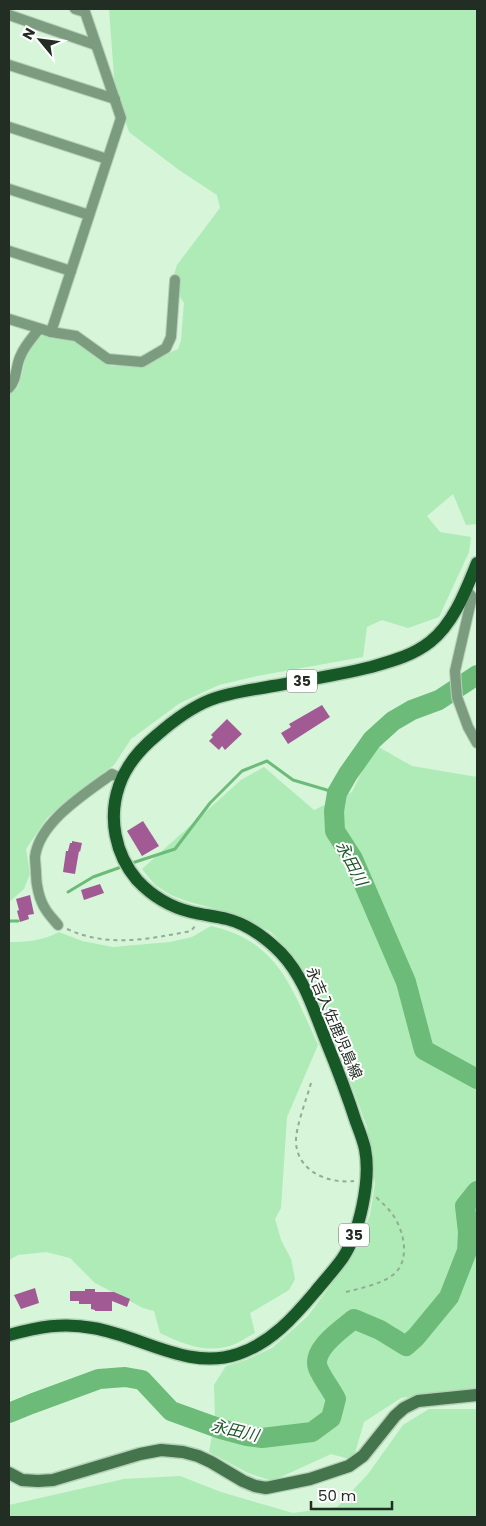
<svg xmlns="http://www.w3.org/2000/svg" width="486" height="1526" font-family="Poppins,'Noto Sans JP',sans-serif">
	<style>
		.green { fill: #aeebb6 }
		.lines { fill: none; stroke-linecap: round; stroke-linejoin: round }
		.stream { stroke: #6cbb79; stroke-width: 3 }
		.river { stroke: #6cbb79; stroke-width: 20 }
		.building { fill: #a25a95 }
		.street-casing { stroke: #b6d1b8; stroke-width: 12 }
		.secondary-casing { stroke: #b6d1b8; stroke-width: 15 }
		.primary-casing { stroke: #b6d1b8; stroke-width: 15 }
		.path { stroke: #94ac96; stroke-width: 2; stroke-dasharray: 4 4; stroke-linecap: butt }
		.street { stroke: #7c9c80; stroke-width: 10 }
		.secondary { stroke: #45754c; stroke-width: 12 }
		.primary { stroke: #165927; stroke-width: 12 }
		.labels { text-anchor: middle; stroke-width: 4; stroke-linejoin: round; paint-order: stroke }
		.shield { fill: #fff; stroke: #646c65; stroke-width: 1 }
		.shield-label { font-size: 14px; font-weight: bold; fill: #222d23 }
		.street-label { font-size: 15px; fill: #222d23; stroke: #fff }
		.water-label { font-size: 16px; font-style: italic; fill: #1e562b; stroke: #fff }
	</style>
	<rect width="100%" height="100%" fill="#d6f5d9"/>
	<!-- green -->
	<g class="green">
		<polygon points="109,9 477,9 477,524 466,525 453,494 427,516 440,532 471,537 469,552 439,617 408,628 382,620 367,627 363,657 257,676 219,685 180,703 131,739 114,765 70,798 47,818 26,849 30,874 24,889 9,902 9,394 17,388 22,375 26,354 34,342 42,336 67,336 78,341 111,366 141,366 178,349 181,340 184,303 171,283 177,265 220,208 217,195 179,170 129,132 115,90"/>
		<polygon points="375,745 412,766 477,777 477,1389 450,1391 401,1398 364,1422 353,1460 331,1454 272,1481 248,1473 209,1452 215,1420 214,1385 226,1366 246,1360 272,1348 308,1316 356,1250 370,1215 375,1184 367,1127 335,1040 296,959 271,932 235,914 186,901 171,895 155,885 142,869 241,780 264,767 314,810 352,792"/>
		<path d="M211,926C279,941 292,989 318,1045L287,1117L281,1208L275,1219L281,1240L291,1259L295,1279L289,1290L250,1313L255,1333C247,1337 239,1343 230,1346C204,1353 183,1344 160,1333L154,1311L143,1308L95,1283L70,1258L46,1252L18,1255L9,1260V942C26,942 43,941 59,932L82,941L113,947L170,942L192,937Z"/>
		<polygon points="429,1409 477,1409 477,1517 9,1517 9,1505 124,1479 180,1476 221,1492 293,1513 337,1507 368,1474 403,1425"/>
	</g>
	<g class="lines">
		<!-- stream -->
		<g class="stream">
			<polyline points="129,864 175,849 210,803 242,771 267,761 293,780 337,793"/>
			<polyline points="68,892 93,877 124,866"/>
			<polyline points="9,921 18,921"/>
		</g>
		<!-- river -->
		<g class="river">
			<polyline points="477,675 439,700 412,710 393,721 372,740 348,774 337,793 334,811 335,831 353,859 406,982 424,1050 477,1079"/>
			<path d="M9,1413L31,1404L99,1379L125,1377L142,1380L171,1411L221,1429L247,1436L262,1438L312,1432L331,1418L336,1399C331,1389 322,1378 318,1368C311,1349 342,1329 354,1319L380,1330L406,1346L416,1337L449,1297L467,1251L468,1232L465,1206L477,1191"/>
		</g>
	</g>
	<!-- building -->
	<g class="building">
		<polygon points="322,705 330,717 288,744 281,733 291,727 289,724"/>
		<polygon points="227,719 242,734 225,750 222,746 219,750 209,741 213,737 211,735"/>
		<polygon points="143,821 159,846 142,856 127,831"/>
		<polygon points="72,841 82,843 80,852 79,851 75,874 63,872 66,851 68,851 70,843 72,843"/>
		<polygon points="100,884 104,893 84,900 81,890"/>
		<polygon points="30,895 34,914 28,915 29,919 20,922 17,911 19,910 16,899"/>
		<polygon points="35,1288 39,1303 21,1309 14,1295"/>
		<polygon points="85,1289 95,1289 95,1292 114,1292 130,1299 127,1307 112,1301 112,1311 95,1311 95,1310 91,1309 91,1304 79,1304 79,1301 70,1301 70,1291 85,1291"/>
	</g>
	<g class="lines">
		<!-- street casing -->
		<g class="street-casing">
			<g id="street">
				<polyline points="9,15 96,45"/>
				<polyline points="9,65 115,99"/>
				<polyline points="9,127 107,159"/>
				<polyline points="9,189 89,215"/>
				<polyline points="9,251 71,271"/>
				<polyline points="9,319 51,332 121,118 85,12 75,9"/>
				<polyline points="51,332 76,336 108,359 142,362 166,348 171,337 175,280"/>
				<path d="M9,388C18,378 15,366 21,355C25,345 33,337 39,329"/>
				<polyline points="466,589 472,597 455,671 457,697 468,727 477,743"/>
				<path d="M58,925C54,920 49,915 46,910C39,900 36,884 36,873C36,868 35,862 35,857C39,822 86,793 112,774L122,779"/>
			</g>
		</g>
		<!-- secondary casing -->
		<g class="secondary-casing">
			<polyline id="secondary" points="9,1473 22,1480 38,1481 53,1480 140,1454 161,1450 183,1452 198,1456 211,1462 243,1481 255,1486 266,1488 310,1479 349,1466 363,1456 395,1416 404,1408 418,1401 477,1395"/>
		</g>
		<!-- primary casing -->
		<g class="primary-casing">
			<path id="primary" d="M9,1335C38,1327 63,1322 93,1328C142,1336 188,1371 238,1354C271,1343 294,1317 315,1292C324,1281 334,1270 342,1259C360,1233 371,1179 365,1149C363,1140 359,1130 356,1122C347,1094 337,1068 326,1041C314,1011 304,977 281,953C266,938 247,924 227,919C215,916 203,915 191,912C170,907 152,896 137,880C115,854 108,818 119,786C126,765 140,749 157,735C173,721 190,708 210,700C230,692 252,690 273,686C306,680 339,675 371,667C392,661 412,656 430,642C454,623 466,590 477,563"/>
		</g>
		<!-- path -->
		<g class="path">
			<path d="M67,929C109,948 148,939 191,931L195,926"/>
			<path d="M311,1083C307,1098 295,1128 296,1143C298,1172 329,1184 354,1181"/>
			<path d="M346,1292C358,1289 380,1284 390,1277C413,1263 404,1228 390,1211C386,1206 381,1202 376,1197"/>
		</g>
		<!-- street -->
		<use href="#street" class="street"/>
		<!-- secondary -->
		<use href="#secondary" class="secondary"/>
		<!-- primary -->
		<use href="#primary" class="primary"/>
	</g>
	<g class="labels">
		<!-- shield labels -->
		<g class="shield">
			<rect x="287" y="669.5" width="30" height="23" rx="4"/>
			<rect x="339" y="1223.5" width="30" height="23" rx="4"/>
		</g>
		<g class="shield-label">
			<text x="302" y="686">35</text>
			<text x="354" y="1240">35</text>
		</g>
		<!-- street labels -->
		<g class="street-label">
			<text transform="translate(334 1023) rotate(67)" y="5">永吉入佐鹿児島線</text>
		</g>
		<!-- water labels -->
		<g class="water-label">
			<text transform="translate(352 863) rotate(62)" y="6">永田川</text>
			<text transform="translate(235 1430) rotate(13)" y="6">永田川</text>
		</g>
	</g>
	<!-- border -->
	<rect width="486" height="1526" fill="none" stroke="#222d23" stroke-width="20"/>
	<!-- north arrow -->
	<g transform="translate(40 40) rotate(299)" stroke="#ffffff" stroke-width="4" paint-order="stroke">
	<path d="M0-4L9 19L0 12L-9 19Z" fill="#222d23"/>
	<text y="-8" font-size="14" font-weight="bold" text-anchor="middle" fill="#222d23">N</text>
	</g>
	<!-- scale -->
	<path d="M311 1501v8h81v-8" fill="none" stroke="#222d23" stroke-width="2.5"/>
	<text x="318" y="1501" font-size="15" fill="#222d23" stroke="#ffffff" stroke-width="4" paint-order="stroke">50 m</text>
</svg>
